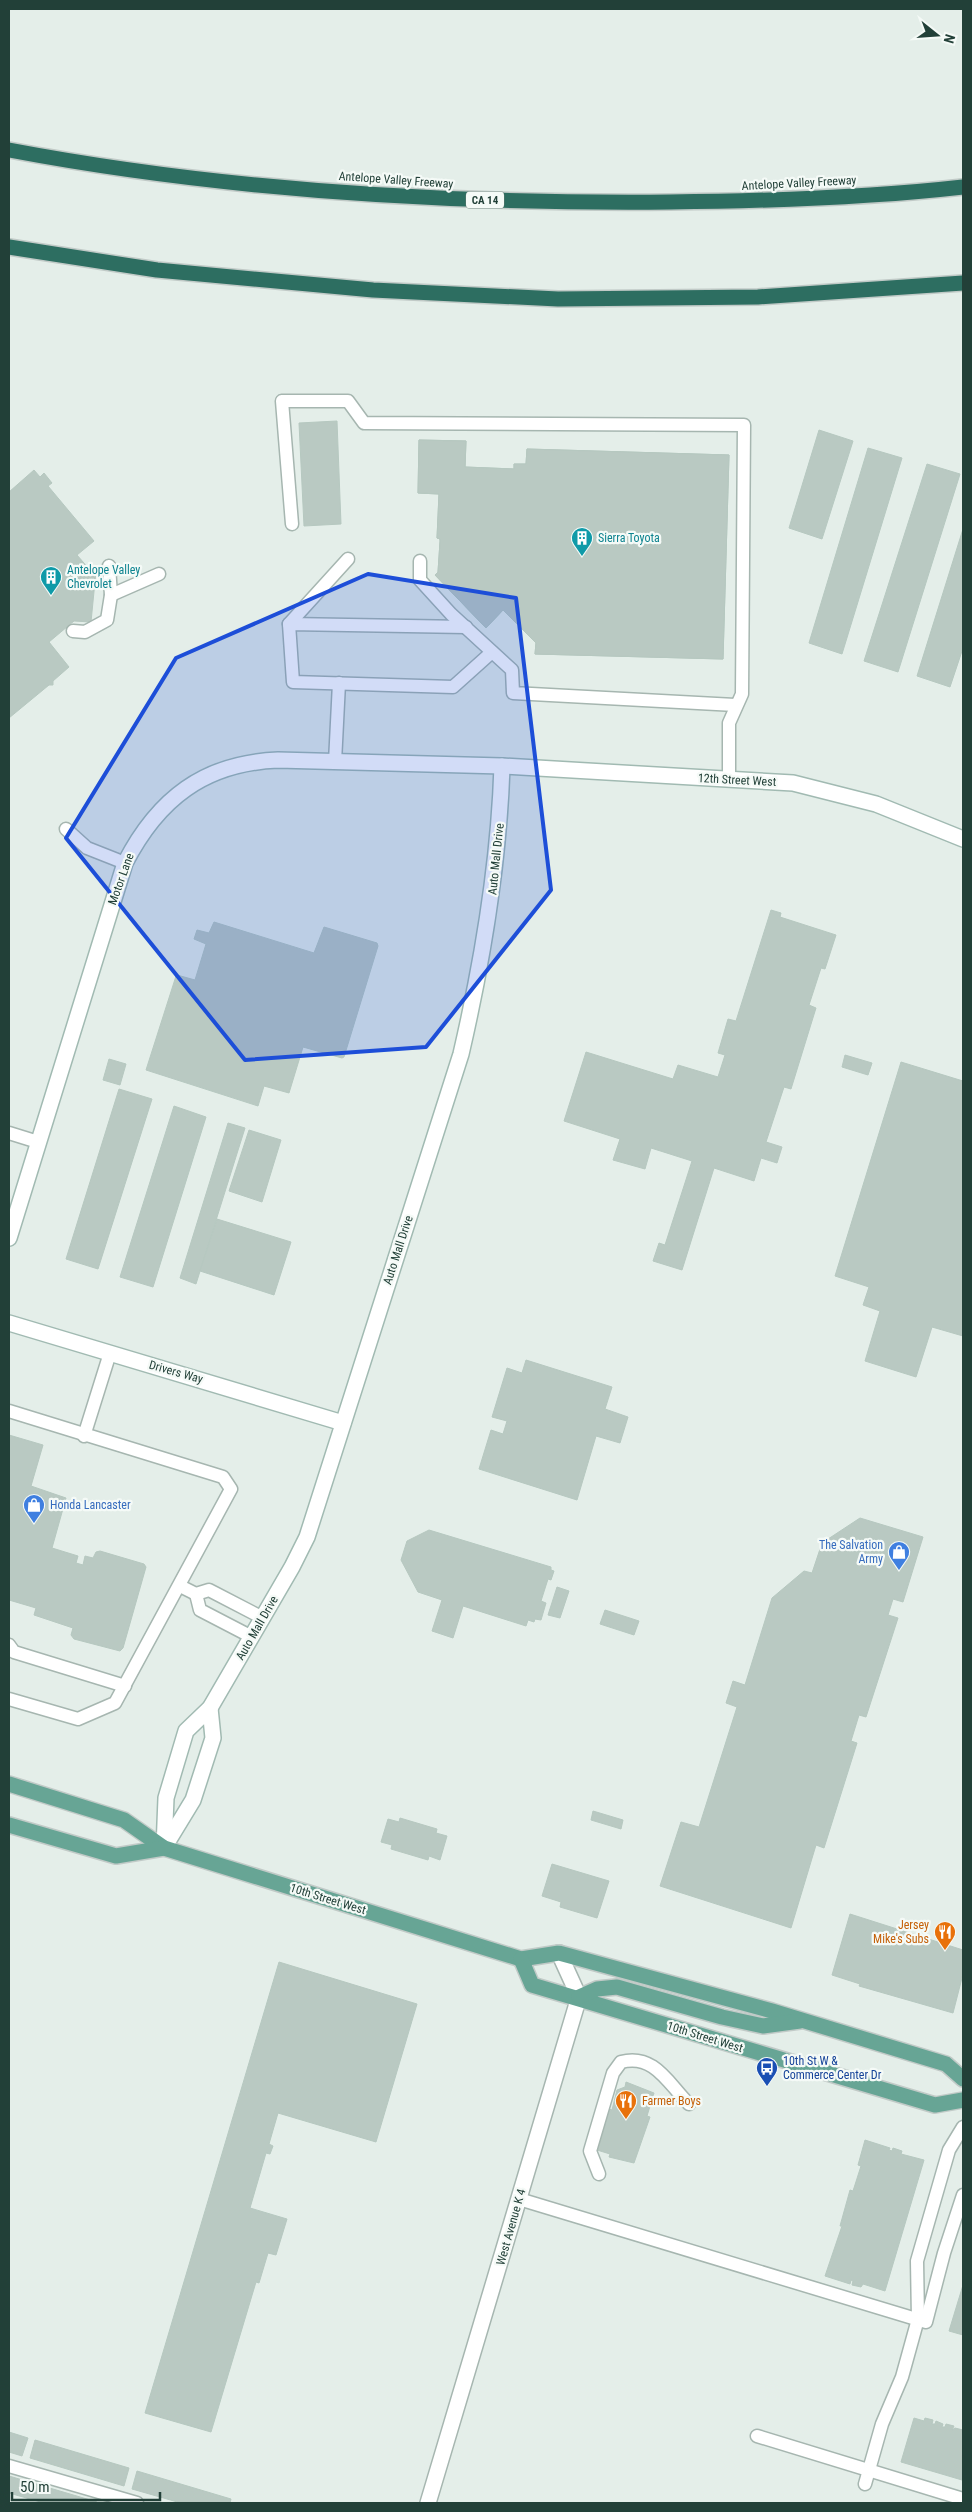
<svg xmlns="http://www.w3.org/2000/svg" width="972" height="2512" font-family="'Roboto Condensed',sans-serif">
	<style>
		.building { fill: #b9c9c2; stroke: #b6c8c0; fill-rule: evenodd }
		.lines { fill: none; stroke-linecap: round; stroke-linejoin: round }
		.lane-casing { stroke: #a6b6b0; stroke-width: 15 }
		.street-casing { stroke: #a6b6b0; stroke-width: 18 }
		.secondary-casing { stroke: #a1bab2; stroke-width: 18 }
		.primary-casing { stroke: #c1cac7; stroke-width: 18 }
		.highway-casing { stroke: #c1cac7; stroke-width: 18 }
		.lane { stroke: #fff; stroke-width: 12 }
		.street { stroke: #fff; stroke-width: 15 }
		.secondary { stroke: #fff; stroke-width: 15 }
		.primary { stroke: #67a595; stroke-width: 15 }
		.highway { stroke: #2d6e61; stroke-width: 15 }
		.marked { fill: #1d4ed8; fill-opacity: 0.2; stroke: #1d4ed8; stroke-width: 4; stroke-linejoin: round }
		.labels { text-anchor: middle; stroke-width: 4.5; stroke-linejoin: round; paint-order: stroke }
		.shield { fill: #f5faf7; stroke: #617871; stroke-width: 1 }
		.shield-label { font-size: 11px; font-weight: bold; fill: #224038 }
		.street-label { font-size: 12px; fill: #224038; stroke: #f5faf7 }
		.culture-label { font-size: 12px; fill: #0d838f; stroke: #f5faf7; text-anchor: start }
		.shop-label { font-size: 12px; fill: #366cbe; stroke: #f5faf7; text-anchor: start }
		.food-label { font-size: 12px; fill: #c56008; stroke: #f5faf7; text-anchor: end }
		.transit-label { font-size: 12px; fill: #164399; stroke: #f5faf7; text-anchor: start }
	</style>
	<rect width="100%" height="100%" fill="#e4eee9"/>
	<!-- building -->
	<g class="building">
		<polygon points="337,421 341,524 304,526 299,423"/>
		<polygon points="819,430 853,441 822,539 789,528"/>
		<path d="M419,440L466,441L465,467L514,469V464H526L527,449L729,455L723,659L535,654L536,643L503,610L486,628L435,575L438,572L440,542V539L437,538L439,494L418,493ZM444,539L460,540L459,566H456L457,543H444Z"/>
		<polygon points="419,440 466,441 465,467 514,469 514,464 526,464 527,449 729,455 723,659 535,654 536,643 503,610 486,628 435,575 438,572 440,542 440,539 437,538 439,494 418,493"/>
		<polygon points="868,448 902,458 842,654 809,643"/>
		<polygon points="927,464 960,474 898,672 864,661"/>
		<polygon points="34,470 40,477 44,473 52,483 48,486 94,541 77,555 90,570 96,571 91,622 74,621 49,642 69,667 53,681 53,685 49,685 9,718 9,492"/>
		<polygon points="963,529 963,648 950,687 917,676"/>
		<polygon points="771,910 781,913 780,917 836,935 825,969 821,968 809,1005 816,1008 791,1089 784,1087 766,1142 782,1147 777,1163 761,1158 754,1181 714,1168 682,1270 653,1261 659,1243 665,1245 692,1161 651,1148 645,1169 613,1160 620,1139 564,1121 586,1052 673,1079 678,1065 718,1077 725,1055 718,1053 728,1019 736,1021"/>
		<polygon points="214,922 314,953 324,927 377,943 378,946 344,1057 342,1058 303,1047 289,1093 264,1086 258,1106 146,1070 176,976 177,975 195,980 206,944 194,939 197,930 209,933"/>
		<polygon points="845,1055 872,1063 868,1075 842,1067"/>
		<polygon points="109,1059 126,1064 120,1085 103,1080"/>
		<polygon points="901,1062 963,1081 963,1336 932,1327 916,1377 865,1361 880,1311 863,1305 869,1287 835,1276"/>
		<polygon points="119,1089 152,1099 98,1269 66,1259"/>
		<polygon points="174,1106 206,1117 153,1287 120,1277"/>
		<polygon points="228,1123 245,1128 196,1284 180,1278"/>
		<polygon points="249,1130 281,1140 262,1202 229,1191"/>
		<polygon points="217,1219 291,1242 274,1295 200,1271"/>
		<polygon points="526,1360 612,1387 605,1409 628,1417 620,1443 596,1436 577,1500 479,1469 491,1430 503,1434 507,1421 492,1417 507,1368 522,1373"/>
		<polygon points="9,1435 43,1445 31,1486 66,1498 52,1548 78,1556 76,1563 83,1565 85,1556 93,1558 96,1552 100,1551 144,1564 146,1567 123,1648 120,1651 74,1639 71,1635 73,1628 34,1615 36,1608 9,1600"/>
		<polygon points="860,1518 923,1537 903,1602 893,1599 888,1615 898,1618 866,1717 859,1715 851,1741 857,1743 824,1848 816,1845 791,1928 660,1886 681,1822 699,1827 737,1707 726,1703 733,1681 745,1685 772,1598 804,1571 812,1573 822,1543"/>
		<polygon points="429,1530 551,1567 551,1570 554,1571 551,1580 548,1579 541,1601 546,1603 541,1620 535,1619 534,1622 528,1620 526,1626 463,1606 453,1638 432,1631 442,1600 418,1592 401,1560 407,1541"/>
		<polygon points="557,1587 569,1591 560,1618 548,1615"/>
		<polygon points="605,1610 639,1621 634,1635 600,1624"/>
		<polygon points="593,1811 623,1820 621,1829 591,1820"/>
		<polygon points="400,1818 437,1829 436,1833 447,1836 440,1860 429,1856 428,1860 391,1849 392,1845 381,1842 388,1819 399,1822"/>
		<polygon points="552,1864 609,1881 597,1918 560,1907 561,1902 542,1896"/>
		<polygon points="850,1914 963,1950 963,1974 953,2013 859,1986 860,1984 832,1975"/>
		<polygon points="279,1962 417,2004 376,2142 278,2113 269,2144 273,2146 270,2154 266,2153 250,2208 287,2219 276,2255 268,2253 259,2283 256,2282 211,2432 145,2413"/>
		<polygon points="626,2082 654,2093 647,2116 650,2117 634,2163 609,2157 610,2154 597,2150 605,2124 602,2123 606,2108 612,2110 617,2090 625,2087"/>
		<polygon points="865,2140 890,2148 889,2150 892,2151 893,2148 902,2151 901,2154 924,2160 885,2291 863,2284 861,2287 852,2285 853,2281 851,2280 850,2284 825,2276 842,2226 840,2226 850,2190 853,2191 861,2166 858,2165"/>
		<polygon points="963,2285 963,2335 949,2331"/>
		<polygon points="914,2418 924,2421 925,2418 933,2420 932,2424 935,2424 936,2421 943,2424 942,2427 945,2427 946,2424 954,2426 952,2430 955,2428 963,2430 962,2480 901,2462"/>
		<polygon points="9,2432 28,2438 22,2456 9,2452"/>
		<polygon points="35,2440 129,2468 124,2486 30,2458"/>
		<polygon points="137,2471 231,2499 230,2503 181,2503 132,2489"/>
		<polygon points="9,2476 97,2502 97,2503 44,2503 9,2493"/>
	</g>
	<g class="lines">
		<!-- lane casing -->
		<g class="lane-casing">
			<g id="lane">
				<polyline points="292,524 282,401 348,401 364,423 744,425 742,694 729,723 729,780"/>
				<polyline points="420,561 420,580 451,614 512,670 513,693 735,705"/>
				<polyline points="111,595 159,574"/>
				<polyline points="289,624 348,559"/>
				<polyline points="466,627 289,624 293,682 453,687 492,652"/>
				<polyline points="73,631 85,632 107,620 111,595 109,566"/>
				<polyline points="335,762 339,683"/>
				<polyline points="66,829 87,848 125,863"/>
				<polyline points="9,1133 38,1142"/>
				<polyline points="9,1411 223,1477 231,1489 115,1703 78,1719 9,1699"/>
				<polyline points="84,1436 110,1353"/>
				<polyline points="180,1586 196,1594 209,1590 263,1618"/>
				<polyline points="196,1594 200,1610 252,1637"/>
				<polyline points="9,1645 14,1652 125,1686"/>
				<path d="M599,2174L590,2151L613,2073L621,2062C655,2053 669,2085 689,2104"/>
				<polyline points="519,2199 926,2322 944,2253 963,2195"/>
				<polyline points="757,2436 963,2499"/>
				<polyline points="9,2466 137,2503"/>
				<polyline points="865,2484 882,2424 902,2377 918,2319 917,2261 949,2150 963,2127"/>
			</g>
		</g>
		<!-- street casing -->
		<g class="street-casing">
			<polyline id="street" points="428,2503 579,1997 559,1953"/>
		</g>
		<!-- secondary casing -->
		<g class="secondary-casing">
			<g id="secondary">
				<path d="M9,1238L125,863C158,799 204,763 278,760L502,766L793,783L876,804L963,839"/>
				<polyline points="9,1323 343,1423"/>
				<polyline points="165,1846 193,1800 213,1738 210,1708"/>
				<path d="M164,1848L166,1798L186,1731L210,1708L292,1567L307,1537L461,1054C483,959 499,864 502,766"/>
			</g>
		</g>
		<!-- primary casing -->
		<g class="primary-casing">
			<g id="primary">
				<polyline points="9,1784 124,1820 164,1848 521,1959 559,1953 772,2011 946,2064 963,2079"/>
				<polyline points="9,1825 116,1856 164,1848"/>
				<polyline points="521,1959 532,1985 935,2105 963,2100"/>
				<polyline points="579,1997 597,1989 617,1987 722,2017 763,2026 800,2021"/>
			</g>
		</g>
		<!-- highway casing -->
		<g class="highway-casing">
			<g id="highway">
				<path d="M9,150C226,191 449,204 670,202C768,201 866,198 963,187"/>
				<polyline points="9,247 157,270 373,290 558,299 758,297 963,283"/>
			</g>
		</g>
		<!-- lane -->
		<use href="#lane" class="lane"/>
		<!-- street -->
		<use href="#street" class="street"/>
		<!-- secondary -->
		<use href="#secondary" class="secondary"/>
		<!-- primary -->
		<use href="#primary" class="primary"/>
		<!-- highway -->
		<use href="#highway" class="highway"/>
	</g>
	<!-- marked area -->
	<path class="marked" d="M368,574L516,598L551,890L426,1047L245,1060L66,838L176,658Z"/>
	<!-- icons -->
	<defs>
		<g id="building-pin" transform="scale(1.125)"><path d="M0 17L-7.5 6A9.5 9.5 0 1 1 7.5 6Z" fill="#0f9aa8" stroke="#f5faf7"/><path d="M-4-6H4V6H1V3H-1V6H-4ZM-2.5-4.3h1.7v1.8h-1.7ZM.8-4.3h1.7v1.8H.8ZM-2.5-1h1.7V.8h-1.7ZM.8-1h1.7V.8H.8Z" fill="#fff"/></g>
		<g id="shop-pin" transform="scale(1.125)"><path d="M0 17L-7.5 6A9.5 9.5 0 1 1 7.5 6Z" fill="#3f7fe0" stroke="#f5faf7"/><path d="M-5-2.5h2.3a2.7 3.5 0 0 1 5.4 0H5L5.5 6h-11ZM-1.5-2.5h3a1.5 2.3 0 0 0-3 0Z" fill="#fff"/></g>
		<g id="restaurant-pin" transform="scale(1.125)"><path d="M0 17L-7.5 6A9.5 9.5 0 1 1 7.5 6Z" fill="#e8710a" stroke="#f5faf7"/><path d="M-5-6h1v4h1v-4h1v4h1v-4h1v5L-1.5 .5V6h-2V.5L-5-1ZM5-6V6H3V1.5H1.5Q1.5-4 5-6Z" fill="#fff"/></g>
		<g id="bus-pin" transform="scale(1.125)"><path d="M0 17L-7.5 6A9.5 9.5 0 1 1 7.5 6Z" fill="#1a4fb4" stroke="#f5faf7"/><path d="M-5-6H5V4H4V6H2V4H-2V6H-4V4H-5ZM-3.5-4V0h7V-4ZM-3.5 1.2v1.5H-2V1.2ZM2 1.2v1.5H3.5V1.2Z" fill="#fff"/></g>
	</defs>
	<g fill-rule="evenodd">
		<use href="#building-pin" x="582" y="538"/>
		<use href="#building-pin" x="51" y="577"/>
		<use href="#shop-pin" x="34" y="1505"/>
		<use href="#shop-pin" x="899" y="1552"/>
		<use href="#restaurant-pin" x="945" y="1932"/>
		<use href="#bus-pin" x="767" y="2068"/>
		<use href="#restaurant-pin" x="626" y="2101"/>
	</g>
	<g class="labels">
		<!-- shield labels -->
		<rect class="shield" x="466" y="191.5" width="38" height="17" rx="4"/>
		<g class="shield-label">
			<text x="485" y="204">CA 14</text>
		</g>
		<!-- street labels -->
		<g class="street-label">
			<text transform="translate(396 180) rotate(4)" y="4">Antelope Valley Freeway</text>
			<text transform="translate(799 183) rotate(-3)" y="4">Antelope Valley Freeway</text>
			<text transform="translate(737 780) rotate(3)" y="4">12th Street West</text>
			<text transform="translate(496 859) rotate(-84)" y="4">Auto Mall Drive</text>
			<text transform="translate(121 879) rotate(-70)" y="4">Motor Lane</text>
			<text transform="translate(398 1250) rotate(-72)" y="4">Auto Mall Drive</text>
			<text transform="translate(176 1372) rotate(16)" y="4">Drivers Way</text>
			<text transform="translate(257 1628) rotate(-60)" y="4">Auto Mall Drive</text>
			<text transform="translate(328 1899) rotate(17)" y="4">10th Street West</text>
			<text transform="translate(705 2037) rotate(17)" y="4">10th Street West</text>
			<text transform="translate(511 2227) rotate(-74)" y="4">West Avenue K 4</text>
		</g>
		<!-- culture labels -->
		<g class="culture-label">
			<text x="598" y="542">Sierra Toyota</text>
			<text x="67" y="574">Antelope Valley<tspan x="67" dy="14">Chevrolet</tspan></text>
		</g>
		<!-- shop labels -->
		<g class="shop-label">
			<text x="50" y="1509">Honda Lancaster</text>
			<text x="883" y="1549" text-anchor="end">The Salvation<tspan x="883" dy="14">Army</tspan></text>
		</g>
		<!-- food labels -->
		<g class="food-label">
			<text x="929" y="1929">Jersey<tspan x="929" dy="14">Mike's Subs</tspan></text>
			<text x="642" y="2105" text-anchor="start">Farmer Boys</text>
		</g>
		<!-- transit labels -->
		<g class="transit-label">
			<text x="783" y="2065">10th St W &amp;<tspan x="783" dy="14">Commerce Center Dr</tspan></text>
		</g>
	</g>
	<!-- border -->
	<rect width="972" height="2512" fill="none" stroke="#224038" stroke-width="20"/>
	<!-- north arrow -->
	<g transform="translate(937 35) rotate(107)" stroke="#f5faf7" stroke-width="4" paint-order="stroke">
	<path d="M0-4L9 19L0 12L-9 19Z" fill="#224038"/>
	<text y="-8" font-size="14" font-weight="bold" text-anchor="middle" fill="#224038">N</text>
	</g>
	<!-- scale -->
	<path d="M12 2492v8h148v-8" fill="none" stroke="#224038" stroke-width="2.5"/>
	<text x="20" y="2492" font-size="15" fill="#224038" stroke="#f5faf7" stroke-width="4" paint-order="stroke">50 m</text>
</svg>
